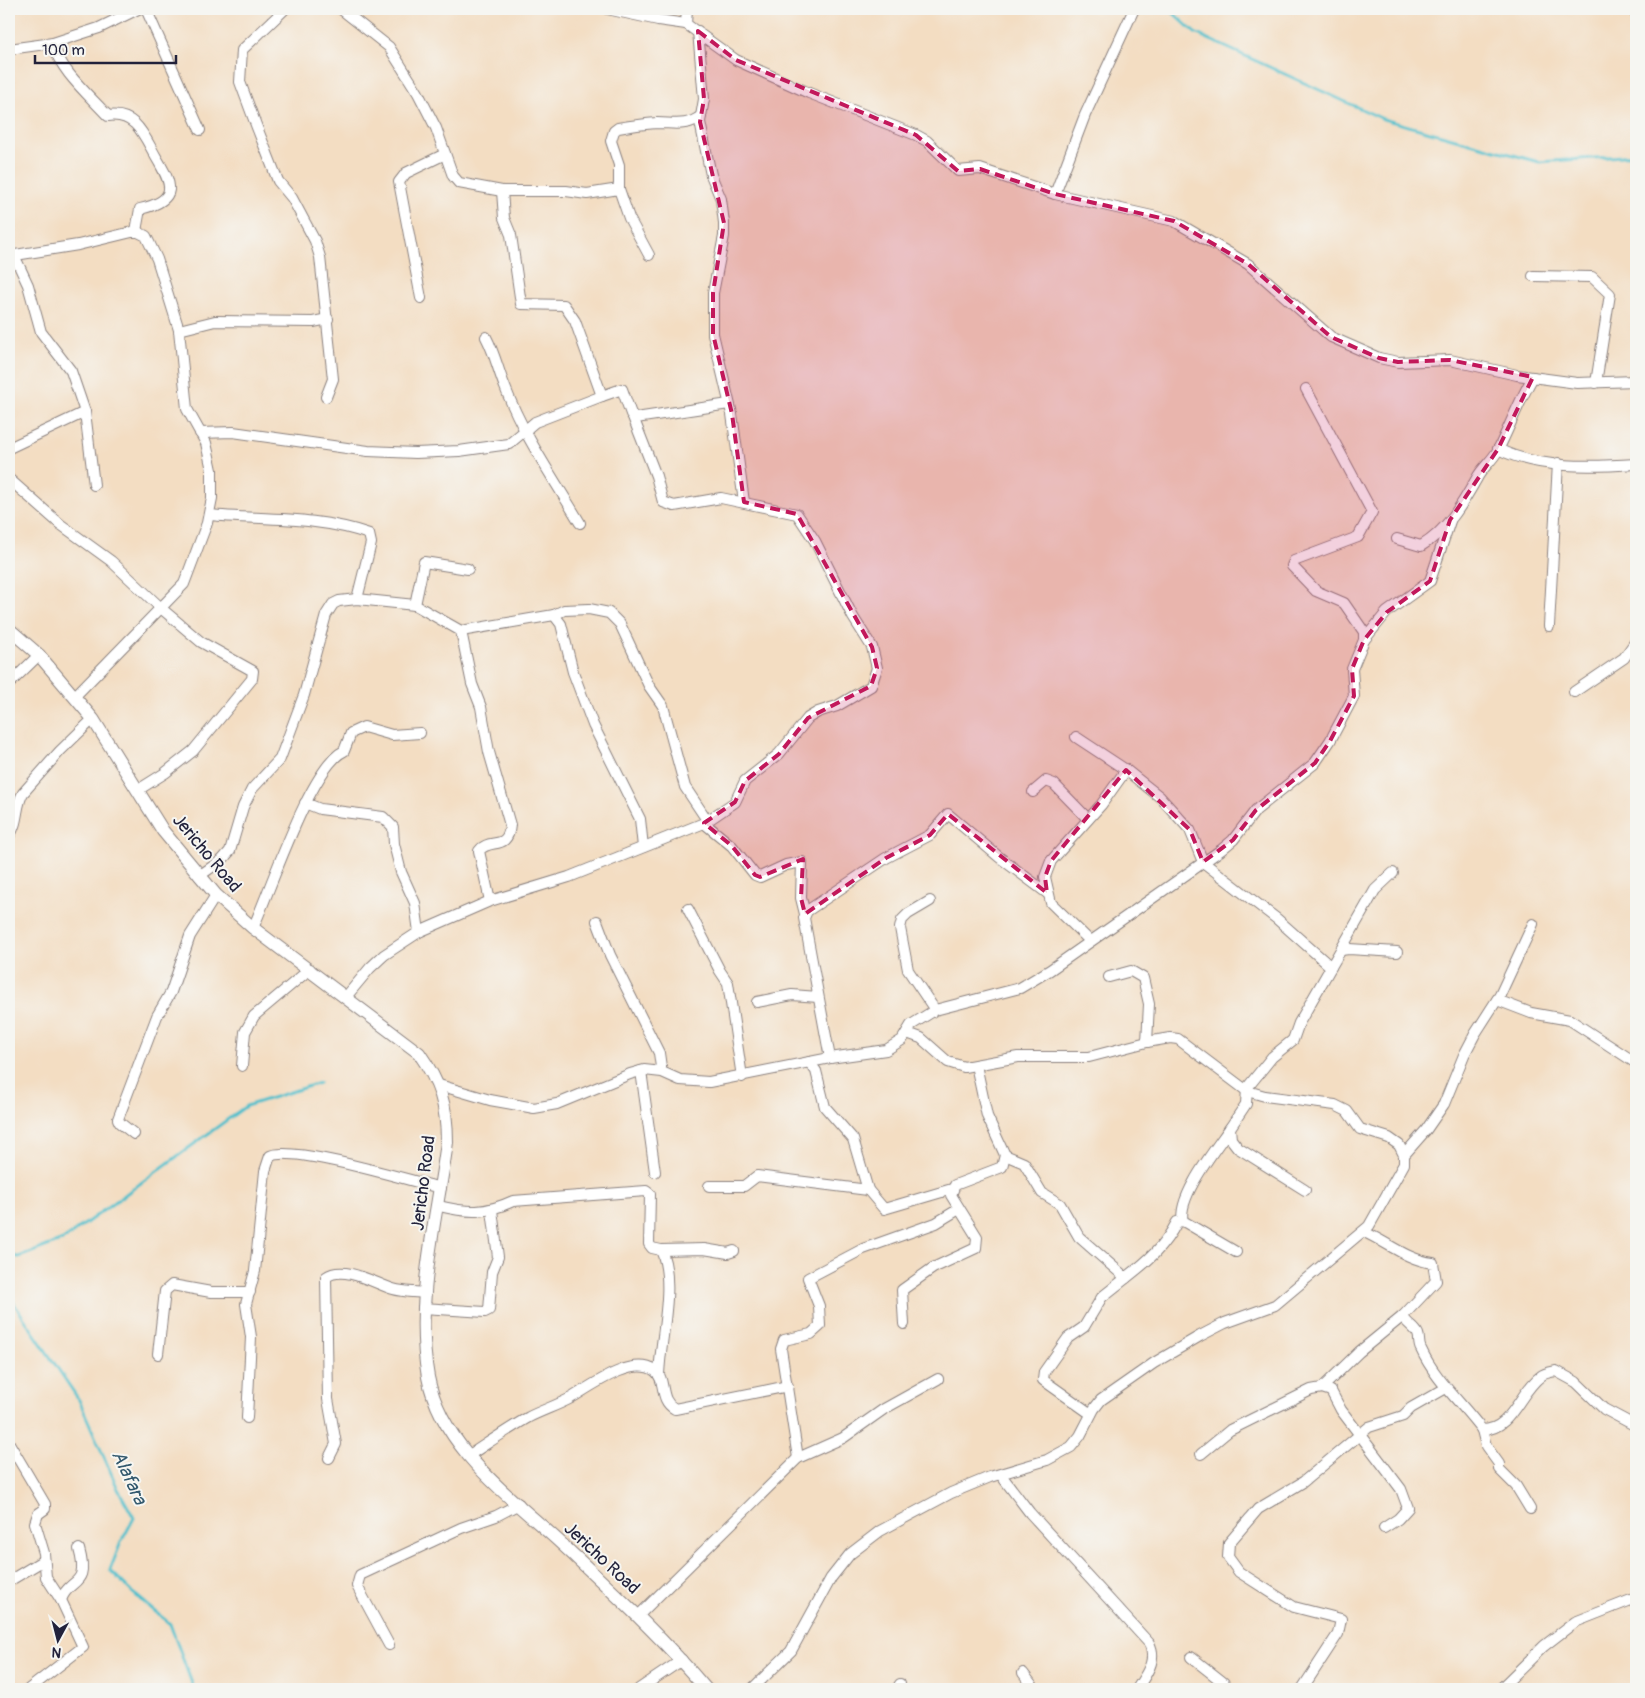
<svg xmlns="http://www.w3.org/2000/svg" width="1645" height="1698" font-family="Pangolin,sans-serif">
	<style>
		.lines { fill: none; stroke-linecap: round; stroke-linejoin: round }
		.stream { stroke: #53c0cc; stroke-width: 3 }
		.minor-casing { stroke: #8a807e; stroke-width: 12 }
		.tertiary-casing { stroke: #8a807e; stroke-width: 14 }
		.minor { stroke: #fff; stroke-width: 10 }
		.tertiary { stroke: #fff; stroke-width: 12 }
		.marked { fill: #c2185b; fill-opacity: 0.2; stroke: #c2185b; stroke-width: 4; stroke-dasharray: 10 6; stroke-linejoin: round }
		.labels { text-anchor: middle; stroke-width: 4; stroke-linejoin: round; paint-order: stroke }
		.street-label { font-size: 18px; fill: #22223b; stroke: #f6f6f2 }
		.water-label { font-size: 19px; font-style: italic; fill: #33596e; stroke: #f6f6f2 }
	</style>
	<rect width="100%" height="100%" fill="#f6f6f2"/>
	<filter id="ink" filterUnits="userSpaceOnUse"><feTurbulence type="fractalNoise" baseFrequency=".02" numOctaves="2"/><feDisplacementMap in="SourceGraphic" scale="10" xChannelSelector="R" yChannelSelector="G"/><feConvolveMatrix kernelMatrix="1 2 1 2 8 2 1 2 1" color-interpolation-filters="sRGB"/></filter>
	<filter id="wash" filterUnits="userSpaceOnUse"><feTurbulence type="fractalNoise" baseFrequency=".0096" numOctaves="4" result="noise"/><feDisplacementMap in="SourceGraphic" scale="20" xChannelSelector="R" yChannelSelector="G"/><feGaussianBlur stdDeviation="1.12" result="paint"/><feColorMatrix in="noise" values="0 0 0 0 0 0 0 0 0 0 0 0 0 0 0 0 0 1.4 0 .05"/><feComposite in="paint" operator="in"/></filter>
	<g filter="url(#wash)">
		<rect width="100%" height="100%" fill="#f3ddc2"/>
		<g class="lines">
			<!-- stream -->
			<g class="stream">
				<polyline points="1169,9 1195,33 1383,119 1539,162 1636,155"/>
				<polyline points="9,1256 19,1257 63,1240 246,1106 319,1083"/>
				<polyline points="9,1296 79,1400 118,1489 134,1518 121,1542 110,1570 132,1592 170,1624 194,1689"/>
			</g>
		</g>
	</g>
	<g filter="url(#ink)">
		<g class="lines">
			<!-- minor casing -->
			<g class="minor-casing">
				<g id="minor">
					<polyline points="146,9 200,130"/>
					<polyline points="285,9 242,50 240,82 256,125 278,181 292,198 315,241 320,257 333,379 326,397"/>
					<polyline points="341,9 389,47 418,93 436,128 453,176 459,183 502,191 566,191 587,194 619,189"/>
					<polyline points="607,9 658,20 686,24 736,60 809,93 916,135 927,141 958,171 980,169 1055,194 1174,221 1248,264 1331,337 1379,358 1398,362 1450,360 1517,375 1577,383 1636,381"/>
					<polyline points="1629,9 1636,12"/>
					<polyline points="9,10 9,9"/>
					<polyline points="686,24 687,9"/>
					<polyline points="698,31 704,99 700,122 711,175 721,199 724,223 724,236 713,293 713,334 732,414 744,502"/>
					<path d="M53,43C59,70 89,95 108,116C136,112 144,136 156,157C172,184 180,200 140,209L136,231"/>
					<polyline points="9,49 53,43 99,28 138,9"/>
					<polyline points="502,191 504,218 511,235 521,304 564,305 575,321 602,396 622,389 631,414 636,418 729,404"/>
					<polyline points="1055,194 1085,115 1134,9"/>
					<polyline points="14,255 28,285 41,332 71,371 85,412"/>
					<path d="M649,255L629,218L619,189V165L611,141L614,131L618,128C630,126 644,124 657,123C674,123 687,127 701,116"/>
					<polyline points="9,256 78,245 136,231 146,236 157,259 179,330 187,409 206,443 212,470 212,498 207,523 184,584 75,696"/>
					<polyline points="1533,276 1592,277 1610,294 1596,383"/>
					<polyline points="421,298 399,182 406,173 445,154"/>
					<polyline points="179,330 215,321 313,322 328,319"/>
					<path d="M486,337C495,354 498,370 505,387C523,435 554,479 580,523"/>
					<polyline points="200,433 233,432 368,451 416,453 459,451 509,444 535,422 602,396"/>
					<polyline points="9,448 85,412 94,485"/>
					<path d="M1498,449C1538,469 1592,467 1636,464"/>
					<polyline points="9,479 60,524 111,561 162,609 201,642 253,671 252,679 193,751 165,773 138,790"/>
					<path d="M209,515C262,520 318,516 369,534L371,543L357,599"/>
					<path d="M1397,539L1421,546C1447,531 1463,503 1477,478C1482,468 1492,461 1498,450C1510,426 1519,401 1533,377"/>
					<polyline points="415,605 424,562 468,569"/>
					<polyline points="554,615 561,624 573,672 593,725 640,819 643,847"/>
					<polyline points="1549,626 1558,463"/>
					<polyline points="1364,640 1387,612 1430,581 1450,521"/>
					<polyline points="9,684 39,655"/>
					<polyline points="1574,692 1624,658 1636,641"/>
					<polyline points="1076,737 1126,770 1160,797 1190,830 1203,862 1277,919 1331,967"/>
					<polyline points="1033,792 1046,781 1054,784 1088,819"/>
					<polyline points="305,803 320,809 383,817 393,827 394,844 401,872 415,903 419,932"/>
					<polyline points="704,823 732,846 755,875 760,877 786,865 802,862 801,898 805,914"/>
					<path d="M9,836C19,822 15,807 23,793L60,751L93,719"/>
					<polyline points="199,876 222,860 230,851 243,807 252,789 280,759 304,695 326,615 333,604 339,601 357,599 415,605 461,631"/>
					<path d="M490,901L479,851C489,837 508,852 510,825L489,752L481,707L472,684L461,631L554,615L564,610L589,609L609,613L620,624L649,686L663,706L685,787L707,820"/>
					<polyline points="930,901 908,914 902,920 900,928 908,970 935,1010"/>
					<polyline points="688,909 720,971 728,983 742,1077"/>
					<polyline points="597,921 610,955 659,1053 661,1067 657,1071"/>
					<path d="M253,928C270,891 311,766 344,751L351,733L364,727L392,735L420,733"/>
					<polyline points="1090,941 1051,903 1045,877 1051,861 1101,805 1126,770"/>
					<polyline points="1341,950 1349,949 1397,952"/>
					<polyline points="1109,977 1131,971 1143,978 1149,1004 1147,1042"/>
					<polyline points="345,998 370,968 384,955 419,932 490,901 569,877 704,823 735,802 745,781 779,754 808,718 818,712 837,706 871,686 877,668 872,647 853,617 815,541 797,514 721,498 674,506 663,502 656,476 633,417"/>
					<polyline points="1497,1000 1531,1013 1570,1020 1633,1061 1636,1061"/>
					<polyline points="757,1002 792,995 818,997"/>
					<polyline points="830,1058 804,918 807,911 886,858 930,835 948,814 999,857 1047,893"/>
					<polyline points="809,1062 816,1071 825,1107 853,1139 868,1190 884,1209 952,1189"/>
					<polyline points="242,1066 245,1032 254,1016 310,969"/>
					<polyline points="641,1071 655,1172"/>
					<polyline points="439,1085 490,1100 534,1108 557,1104 630,1074 644,1070 662,1072 680,1080 709,1082 830,1058 886,1050 902,1040 911,1025 935,1010 1020,988 1050,970 1221,850 1233,840 1256,810 1315,763 1330,741 1354,696 1352,669 1364,640 1364,632 1344,603 1316,591 1292,566 1294,561 1358,537 1372,512 1306,389"/>
					<path d="M1230,1128C1217,1147 1176,1198 1183,1221L1236,1252"/>
					<polyline points="134,1134 120,1123 118,1119 157,1016 171,992 190,936 216,895"/>
					<path d="M1005,1155L1024,1163L1042,1193L1060,1204L1079,1237L1126,1278C1148,1261 1164,1247 1177,1222L1183,1221"/>
					<polyline points="1404,1155 1426,1130 1444,1104 1464,1055 1475,1034 1500,995 1533,924"/>
					<polyline points="709,1186 744,1186 757,1176 868,1190"/>
					<polyline points="1305,1190 1238,1148 1231,1139 1230,1128 1246,1104 1247,1088 1272,1057 1293,1040 1299,1023 1375,890 1393,873"/>
					<path d="M439,1206C468,1213 485,1214 513,1201L646,1191L650,1194L649,1244L652,1248L661,1250L704,1249L728,1253L734,1251"/>
					<path d="M1364,1232C1387,1242 1407,1260 1433,1263L1436,1281L1403,1316C1406,1324 1415,1327 1418,1334C1420,1339 1418,1344 1421,1349C1435,1380 1462,1403 1482,1430C1512,1430 1519,1392 1541,1376C1544,1373 1551,1372 1556,1371L1576,1382L1604,1409L1636,1426"/>
					<polyline points="423,1308 485,1312 489,1310 492,1272 498,1257 492,1210"/>
					<polyline points="904,1324 902,1290 933,1268 976,1248 977,1237 951,1195 955,1185 1002,1167 1005,1155 987,1116 976,1065"/>
					<polyline points="158,1354 165,1291 172,1285 211,1292 250,1292"/>
					<path d="M659,1376C660,1338 676,1284 661,1250"/>
					<polyline points="1322,1388 1359,1352 1403,1316"/>
					<polyline points="1091,1414 1043,1380 1044,1372 1068,1338 1084,1327 1102,1297 1126,1278"/>
					<path d="M247,1418L251,1337L246,1304L255,1271L265,1171L270,1156C294,1145 410,1181 441,1188"/>
					<polyline points="1482,1430 1486,1446 1499,1464 1499,1469 1516,1486 1530,1509"/>
					<polyline points="9,1443 45,1504 45,1509 38,1514 35,1523 44,1553 46,1577 61,1600"/>
					<polyline points="1201,1454 1230,1430 1311,1390 1322,1388 1331,1391 1341,1410 1401,1489 1408,1508 1398,1519 1384,1528"/>
					<path d="M468,1456C488,1443 508,1429 529,1417C543,1410 558,1405 571,1398C590,1387 632,1355 655,1371C667,1379 658,1400 675,1409L788,1386"/>
					<path d="M329,1458L336,1444L328,1399L326,1277C344,1264 376,1284 393,1289C403,1292 414,1292 424,1293"/>
					<polyline points="798,1458 781,1349 784,1340 811,1334 820,1326 819,1306 808,1278 863,1249 936,1223 959,1209"/>
					<path d="M1001,1475L1030,1513L1149,1643C1158,1660 1146,1674 1137,1689"/>
					<polyline points="9,1581 44,1560"/>
					<polyline points="638,1616 798,1458 843,1438 884,1409 938,1379"/>
					<polyline points="389,1645 357,1586 360,1575 461,1528 496,1516 519,1504"/>
					<polyline points="1191,1657 1224,1683 1224,1689"/>
					<polyline points="1023,1673 1035,1689"/>
					<path d="M29,1689L83,1647L61,1600C69,1577 90,1588 79,1549"/>
					<polyline points="639,1689 682,1660"/>
					<polyline points="752,1689 791,1651 831,1578 850,1554 880,1531 951,1493 990,1477 1047,1460 1071,1447 1080,1436 1094,1409 1101,1400 1154,1363 1200,1336 1225,1323 1275,1305 1369,1226 1404,1164 1404,1155 1399,1145 1389,1138 1360,1129 1347,1111 1335,1105 1265,1096 1247,1091 1178,1039 1170,1038 1147,1042 1089,1057 1018,1057 964,1067 948,1062 921,1038 907,1033"/>
					<polyline points="897,1689 900,1684"/>
					<polyline points="1302,1689 1338,1634 1341,1619 1294,1607 1239,1572 1228,1557 1229,1543 1258,1509 1303,1482 1369,1427 1403,1416 1411,1408 1446,1388"/>
					<polyline points="1500,1689 1544,1646 1575,1622 1636,1598"/>
				</g>
			</g>
			<!-- tertiary casing -->
			<g class="tertiary-casing">
				<path id="tertiary" d="M9,629L39,655L93,719L163,831L216,895L253,928L419,1053C440,1083 447,1105 447,1142C437,1219 414,1299 428,1377C442,1450 514,1499 565,1547C614,1593 663,1638 706,1689"/>
			</g>
			<!-- minor -->
			<use href="#minor" class="minor"/>
			<!-- tertiary -->
			<use href="#tertiary" class="tertiary"/>
		</g>
	</g>
	<!-- marked area -->
	<path class="marked" d="M698,31L736,60L916,135L958,171L980,169L1055,194L1174,221L1248,264L1331,337L1379,358L1398,362L1450,360L1533,377L1498,449L1450,520L1430,581L1387,612L1364,640L1352,669L1354,696L1330,741L1315,763L1256,810L1233,840L1203,862L1190,830L1126,770L1051,861L1045,877L1047,893L948,814L930,835L886,858L805,914L801,898L803,859L760,877L755,875L732,846L704,823L735,802L745,781L779,754L808,718L871,686L877,668L872,647L797,514L744,502L732,414L713,334V293L724,223L700,122L704,99Z"/>
	<g class="labels">
		<!-- street labels -->
		<g class="street-label">
			<text transform="translate(207 853) rotate(50)" y="6">Jericho Road</text>
			<text transform="translate(423 1183) rotate(-83)" y="6">Jericho Road</text>
			<text transform="translate(602 1558) rotate(43)" y="6">Jericho Road</text>
		</g>
		<!-- water labels -->
		<g class="water-label">
			<text transform="translate(130 1477) rotate(65)" y="7">Alafara</text>
		</g>
	</g>
	<!-- margin -->
	<rect width="1645" height="1698" fill="none" stroke="#f6f6f2" stroke-width="30"/>
	<!-- north arrow -->
	<g transform="translate(58 1640) rotate(187)" stroke="#f6f6f2" stroke-width="4" paint-order="stroke">
	<path d="M0-4L9 19L0 12L-9 19Z" fill="#22223b"/>
	<text y="-8" font-size="14" font-weight="bold" text-anchor="middle" fill="#22223b">N</text>
	</g>
	<!-- scale -->
	<path d="M35 55v8h141v-8" fill="none" stroke="#22223b" stroke-width="2.5"/>
	<text x="42" y="55" font-size="15" fill="#22223b" stroke="#f6f6f2" stroke-width="4" paint-order="stroke">100 m</text>
</svg>
